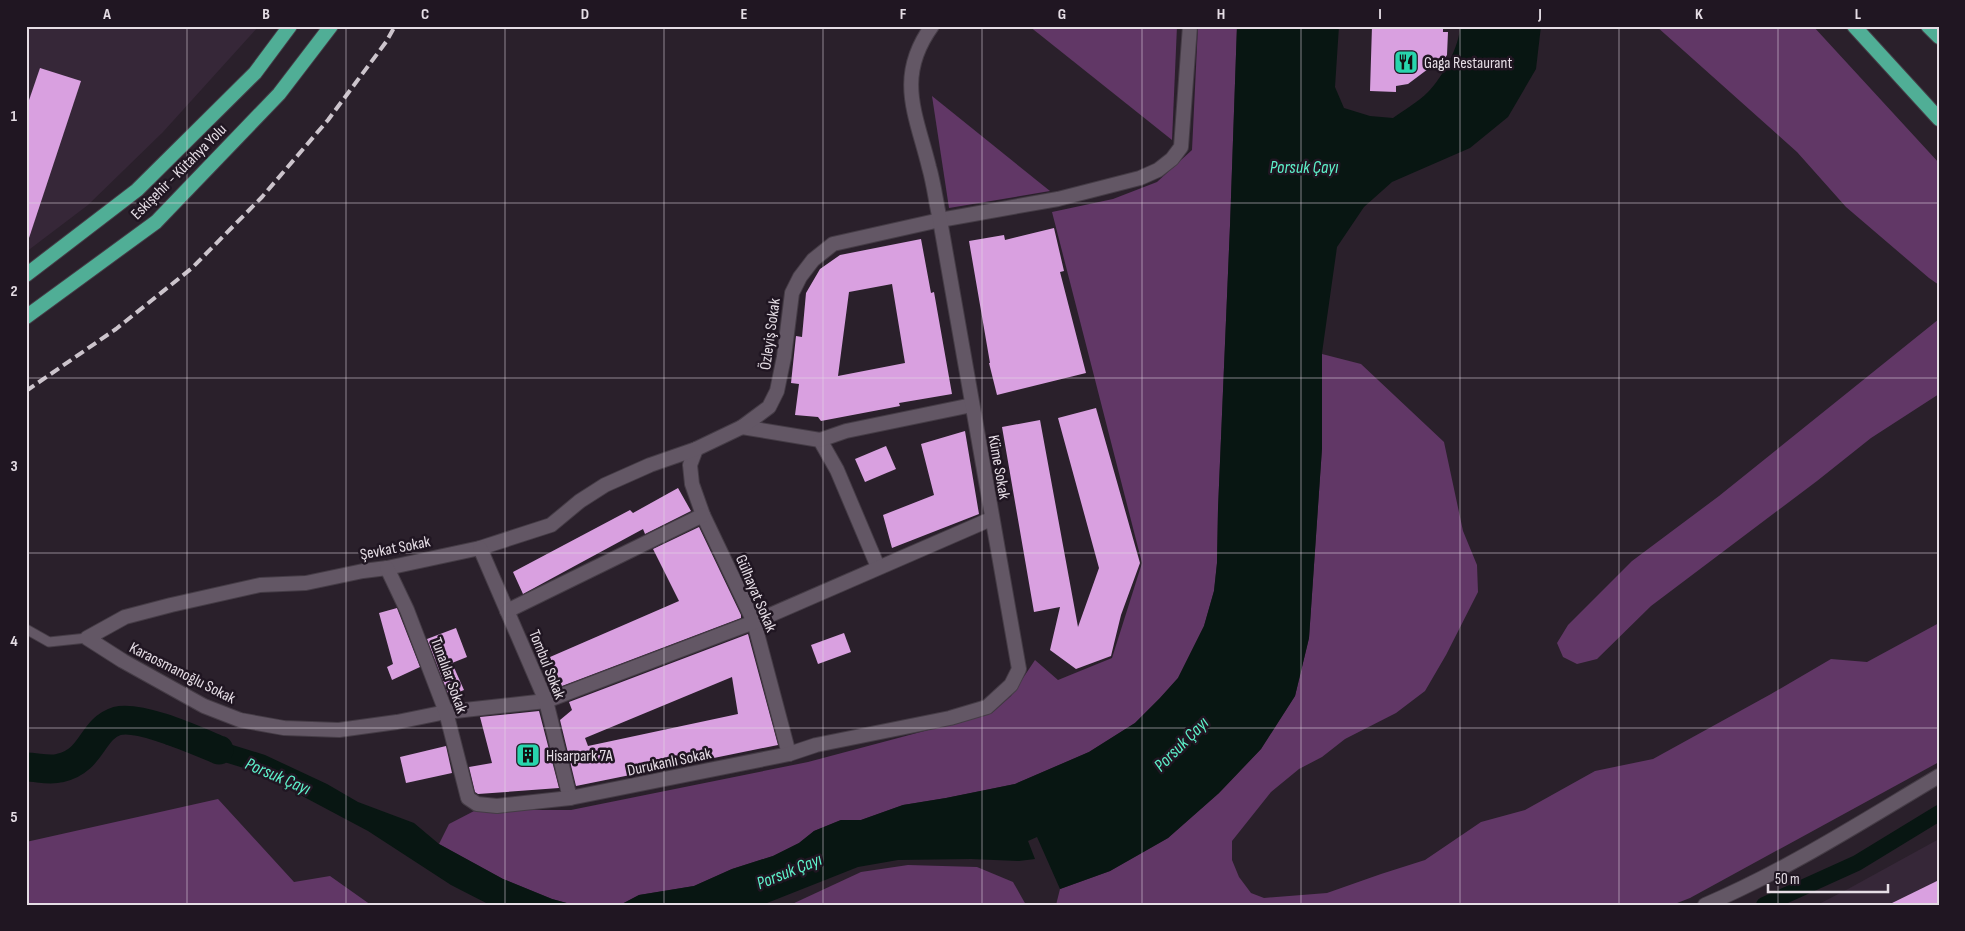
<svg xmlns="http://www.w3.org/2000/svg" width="1965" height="931" font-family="'Sofia Sans Condensed',sans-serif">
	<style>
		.built { fill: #362738 }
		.green { fill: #613766 }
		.water { fill: #081612 }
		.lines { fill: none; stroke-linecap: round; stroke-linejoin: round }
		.canal { stroke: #081612; stroke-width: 16 }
		.river { stroke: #081612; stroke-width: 29 }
		.building { fill: #d9a0e0; fill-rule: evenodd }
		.service-casing { stroke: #453c46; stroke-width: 11 }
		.minor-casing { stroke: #453c46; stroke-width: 16 }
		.trunk-casing { stroke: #453c46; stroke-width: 16 }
		.service { stroke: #635765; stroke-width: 9 }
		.minor { stroke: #635765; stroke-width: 14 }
		.trunk { stroke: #50ae96; stroke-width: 14 }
		.rail { stroke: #ccc4cc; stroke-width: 4; stroke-dasharray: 10 5; stroke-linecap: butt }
		.grid { fill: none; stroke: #e5dde5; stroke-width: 1; stroke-opacity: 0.55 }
		.labels { text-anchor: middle; stroke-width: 5; stroke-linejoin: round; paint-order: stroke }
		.poi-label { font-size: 16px; fill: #e5dde5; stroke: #201622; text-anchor: start }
		.street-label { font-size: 16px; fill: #e5dde5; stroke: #201622 }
		.water-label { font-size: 18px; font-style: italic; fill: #5ef2cb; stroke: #201622 }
		.neatline { fill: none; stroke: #e5dde5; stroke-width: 2 }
		.grid-label { font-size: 16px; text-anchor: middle; font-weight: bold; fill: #e5dde5 }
	</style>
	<rect width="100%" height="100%" fill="#2a202b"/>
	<!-- built -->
	<g class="built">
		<polygon points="26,26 259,26 163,132 88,205 26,252"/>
		<polygon points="1939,839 1939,905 1817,905 1848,889"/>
	</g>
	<!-- green -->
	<g class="green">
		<polygon points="1029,26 1177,26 1172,140"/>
		<polygon points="1198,26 1237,26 1230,226 1218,509 1217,563 1214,591 1204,626 1178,678 1160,698 1135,723 1089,752 1015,784 946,798 903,805 861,820 841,820 814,831 799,843 773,856 732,869 694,886 639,895 620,905 574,905 552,899 503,879 439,844 449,824 476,810 571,810 808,762 992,713 1011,696 1035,660 1058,680 1112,658 1142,563 1052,212 1113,199 1157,182 1192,150"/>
		<polygon points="1656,26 1813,26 1939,163 1939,285 1929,278 1846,207 1797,152"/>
		<polygon points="932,96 1050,191 949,208"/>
		<polygon points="1939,319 1939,394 1871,438 1817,481 1651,606 1597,659 1577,664 1563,657 1557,643 1568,625 1632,561 1719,496"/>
		<polygon points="1322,354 1361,364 1444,442 1463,531 1477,565 1478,592 1446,655 1425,691 1396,713 1345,739 1322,757 1299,769 1271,792 1232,841 1232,860 1239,877 1251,893 1264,898 1327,893 1381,874 1425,860 1481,822 1525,810 1595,771 1653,759 1771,694 1831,659 1867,662 1939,623 1939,762 1690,898 1672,905 1056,905 1060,889 1110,871 1168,838 1219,793 1261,749 1295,696 1309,638 1322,448"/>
		<polygon points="218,799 294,882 330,876 371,905 26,905 26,842"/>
		<polygon points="908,865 977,867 1013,882 1026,905 790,905 861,872"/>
	</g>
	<!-- water -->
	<g class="water">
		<path d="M1237,26H1339L1335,87L1344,108L1370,116L1393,118C1404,110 1418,102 1428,92C1442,78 1460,46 1460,26H1541L1536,69L1508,117L1470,148L1392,182L1364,207L1337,247L1322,353V448L1309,638L1295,696L1261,749L1219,793L1168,838L1110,871L1060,889L1037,837L1028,841L1035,859L1019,861L971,859L898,860L858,867L762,905H620L639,895L694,886L732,869L773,856L799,843L814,831L841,820H861L903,805L946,798L1015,784L1089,752L1135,723L1160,698L1178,678L1204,626L1214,591L1217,563L1218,509L1230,226Z"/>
		<polygon points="165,735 210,738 265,755 327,784 358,802 414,823 439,844 503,879 552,899 574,905 490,905 451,885 368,831 257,772 165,744"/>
	</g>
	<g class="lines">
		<!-- canal -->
		<polyline class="canal" points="1764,905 1857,863 1939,813"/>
		<!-- river -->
		<path class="river" d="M26,767C38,767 48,771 60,768C93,761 91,729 117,721C140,715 195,740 219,750"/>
	</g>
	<!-- building -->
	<g class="building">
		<polygon points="1372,26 1443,26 1443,32 1448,32 1447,55 1436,70 1428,69 1408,84 1396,86 1396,92 1370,91"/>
		<polygon points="40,68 81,81 29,238 26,237 26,109"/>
		<polygon points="1054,228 1064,271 1060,272 1086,373 997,395 989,363 990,363 969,241 1004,235 1005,240"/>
		<path d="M921,239L931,293L934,292L952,394L899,403L900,406L821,421L818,417L795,415L799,384L791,383L796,336L802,337L806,293L820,269L840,255ZM892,284L905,363L838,376L849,292Z"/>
		<polygon points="1096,408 1140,563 1121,615 1111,656 1076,669 1050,650 1060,607 1034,612 1002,427 1040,420 1078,627 1099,568 1058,418"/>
		<polygon points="965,431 979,514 892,548 883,515 934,495 921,444"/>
		<polygon points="886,446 896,469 865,482 855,459"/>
		<polygon points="678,488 691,511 645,534 643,529 523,594 513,572 630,510 633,513"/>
		<polygon points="699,527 741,615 741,618 562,686 550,657 679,601 653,549"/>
		<polygon points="397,608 420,667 392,680 387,667 393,664 379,613"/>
		<polygon points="456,628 467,657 452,663 464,690 449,696 427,639"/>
		<polygon points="844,633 851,652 818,664 811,645"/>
		<path d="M748,634L778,745L576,786L560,720L572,710L569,702ZM732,677L738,714L588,746L585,738Z"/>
		<polygon points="539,711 559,788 478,794 475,792 469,767 492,763 480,717"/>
		<polygon points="446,746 452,773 406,783 400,757"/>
		<polygon points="1939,880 1939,905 1888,905"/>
	</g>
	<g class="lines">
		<!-- service casing -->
		<g class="service-casing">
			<polyline id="service" points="26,629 49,642 87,638"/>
		</g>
		<!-- minor casing -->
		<g class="minor-casing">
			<g id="minor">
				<polyline points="742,427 820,440 837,470 878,567"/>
				<polyline points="820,440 846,431 972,405"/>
				<polyline points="696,449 690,465 692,484 703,515 754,622 789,754"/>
				<polyline points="991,519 754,622 546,701 446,712 397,722 339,730 284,728 240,720 204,706 123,661 87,638 125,617 171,605 260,585 306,583 363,571 387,568 480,548 551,525 580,501 605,485 650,465 696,449 742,427 769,407 777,391 784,357 792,293 800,277 813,260 833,244 940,220 1058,199 1140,178 1158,170 1172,159 1181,147 1190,26"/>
				<polyline points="480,548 546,701 570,798"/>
				<path d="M387,568L407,610L446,712L468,798L477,804L497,806L570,798L789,754L816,745L950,718L987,707L1011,685L1019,669L940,220C936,203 934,184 929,167C916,114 895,77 932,26"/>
				<polyline points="507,611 703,515"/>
				<path d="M1705,905C1787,870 1863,821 1939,776"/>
			</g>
		</g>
		<!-- trunk casing -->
		<g class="trunk-casing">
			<g id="trunk">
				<polyline points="1854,26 1939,119"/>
				<polyline points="1928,26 1939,37"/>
				<polyline points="26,275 137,190 255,73 290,26"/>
				<polyline points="26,317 156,222 279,94 331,26"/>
			</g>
		</g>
		<!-- service -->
		<use href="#service" class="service"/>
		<!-- minor -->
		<use href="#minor" class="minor"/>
		<!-- trunk -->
		<use href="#trunk" class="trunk"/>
		<!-- rail -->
		<polyline class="rail" points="26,391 116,329 192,268 262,197 328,120 386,42 395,26"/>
	</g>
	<!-- grid -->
	<path class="grid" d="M187,26V905M346,26V905M505,26V905M664,26V905M823,26V905M982,26V905M1142,26V905M1301,26V905M1460,26V905M1619,26V905M1778,26V905M26,203H1939M26,378H1939M26,553H1939M26,728H1939"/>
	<!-- icons -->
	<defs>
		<g id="restaurant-square" transform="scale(1.25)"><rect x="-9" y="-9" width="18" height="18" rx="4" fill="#28d5ad" stroke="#201622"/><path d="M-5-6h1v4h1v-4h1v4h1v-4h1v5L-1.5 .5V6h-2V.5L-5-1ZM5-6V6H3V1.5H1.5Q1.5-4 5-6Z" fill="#111"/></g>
		<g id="building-square" transform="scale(1.25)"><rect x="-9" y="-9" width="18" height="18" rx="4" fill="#28d5ad" stroke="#201622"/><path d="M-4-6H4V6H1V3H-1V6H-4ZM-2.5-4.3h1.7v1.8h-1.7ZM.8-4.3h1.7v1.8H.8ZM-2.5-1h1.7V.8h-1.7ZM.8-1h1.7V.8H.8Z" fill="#111"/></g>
	</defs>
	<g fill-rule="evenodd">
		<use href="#restaurant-square" x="1406" y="62"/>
		<use href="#building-square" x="528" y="755"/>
	</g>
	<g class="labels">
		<!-- poi labels -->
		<g class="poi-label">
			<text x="1424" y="68">Gaga Restaurant</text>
			<text x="546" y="761">Hisarpark 7A</text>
		</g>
		<!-- street labels -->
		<g class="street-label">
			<text transform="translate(178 171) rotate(-45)" y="6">Eskişehir - Kütahya Yolu</text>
			<text transform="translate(769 334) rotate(-82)" y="6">Özleyiş Sokak</text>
			<text transform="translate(1000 467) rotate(80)" y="6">Küme Sokak</text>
			<text transform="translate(395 547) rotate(-11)" y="6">Şevkat Sokak</text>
			<text transform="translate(757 593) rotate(67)" y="6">Gülhayat Sokak</text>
			<text transform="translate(548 664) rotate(68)" y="6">Tombul Sokak</text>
			<text transform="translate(183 672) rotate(27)" y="6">Karaosmanoğlu Sokak</text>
			<text transform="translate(450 675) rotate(70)" y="6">Tunalılar Sokak</text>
			<text transform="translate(669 761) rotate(-12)" y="6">Durukanlı Sokak</text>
		</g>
		<!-- water labels -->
		<g class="water-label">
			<text x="1304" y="173">Porsuk Çayı</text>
			<text transform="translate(1181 744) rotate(-45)" y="6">Porsuk Çayı</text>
			<text transform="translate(278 776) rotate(23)" y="6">Porsuk Çayı</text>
			<text transform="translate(789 871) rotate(-22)" y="6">Porsuk Çayı</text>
		</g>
	</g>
	<!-- border -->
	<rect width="1965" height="931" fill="none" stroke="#201622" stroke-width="55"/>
	<!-- scale -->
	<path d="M1768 884v8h120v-8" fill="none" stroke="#e5dde5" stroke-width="2.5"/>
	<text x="1775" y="884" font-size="15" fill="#e5dde5" stroke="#201622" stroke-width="4" paint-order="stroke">50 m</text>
	<rect x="28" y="28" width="1910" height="876" class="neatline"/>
	<g class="grid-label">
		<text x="107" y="19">A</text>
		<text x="266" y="19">B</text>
		<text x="425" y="19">C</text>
		<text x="585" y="19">D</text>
		<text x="744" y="19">E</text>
		<text x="903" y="19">F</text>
		<text x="1062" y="19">G</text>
		<text x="1221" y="19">H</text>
		<text x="1380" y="19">I</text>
		<text x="1540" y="19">J</text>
		<text x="1699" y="19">K</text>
		<text x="1858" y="19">L</text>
		<text x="14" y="121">1</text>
		<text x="14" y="296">2</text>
		<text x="14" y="471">3</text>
		<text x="14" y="646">4</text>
		<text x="14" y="822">5</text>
	</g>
</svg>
